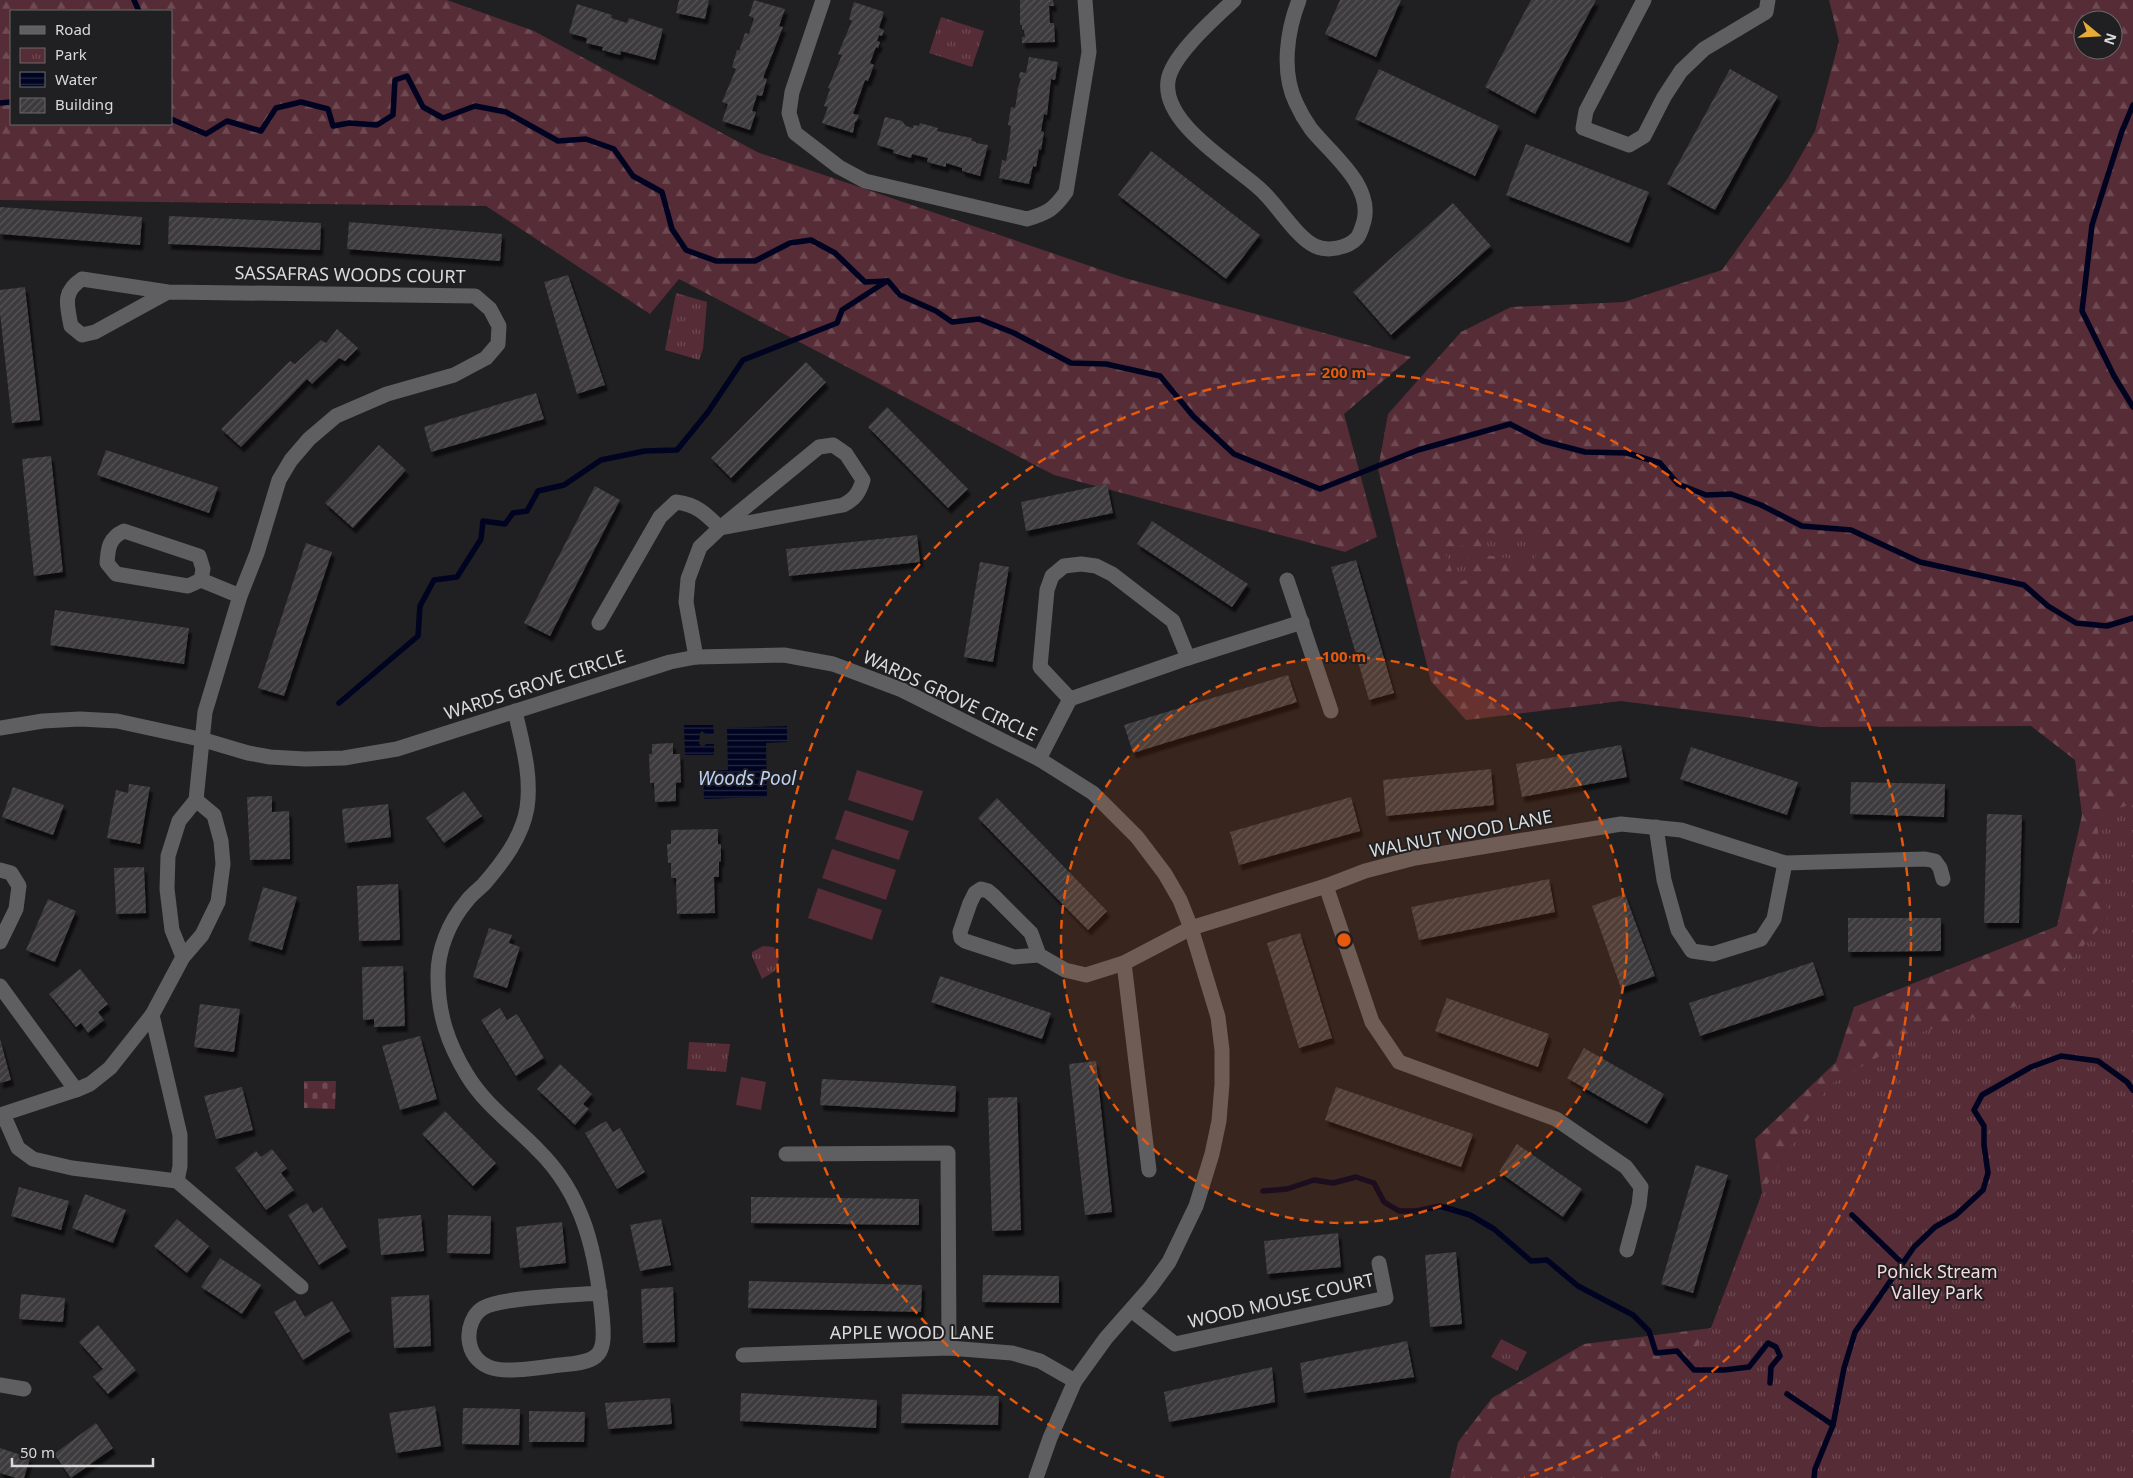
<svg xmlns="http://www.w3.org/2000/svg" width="2133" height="1478" font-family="'Noto Sans',sans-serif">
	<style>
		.forest { fill: url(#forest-firs); fill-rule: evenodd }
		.cemetery { fill: url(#cemetery-stones) }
		.park { fill: url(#park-tufts) }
		.pitch { fill: #562c36 }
		.water { fill: url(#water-rules) }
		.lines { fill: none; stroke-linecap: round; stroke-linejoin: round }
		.stream { stroke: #000421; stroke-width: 5.5 }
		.building { fill: url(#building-hatch); filter: url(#shadow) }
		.street { stroke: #5f5e60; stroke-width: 15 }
		.ring { fill: none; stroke: #e8590c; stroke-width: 2.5; stroke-dasharray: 9 6 }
		.labels { text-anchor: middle; stroke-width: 4; stroke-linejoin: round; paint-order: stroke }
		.street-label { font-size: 18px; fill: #dbdadb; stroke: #201f21 }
		.park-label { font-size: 18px; fill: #f9d8de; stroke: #201f21 }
		.water-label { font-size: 19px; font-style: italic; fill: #bdd1f7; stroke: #201f21 }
		.centre { fill: #e8590c; stroke: #201f21; stroke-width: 2.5 }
		.ring-label { font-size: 15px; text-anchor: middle; font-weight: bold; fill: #e8590c; stroke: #201f21; stroke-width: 4; stroke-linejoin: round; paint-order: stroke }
	</style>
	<defs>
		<pattern id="forest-firs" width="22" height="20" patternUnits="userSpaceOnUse" patternTransform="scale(1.25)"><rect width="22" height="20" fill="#562c36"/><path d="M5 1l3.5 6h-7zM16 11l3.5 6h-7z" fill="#6e4a52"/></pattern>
		<pattern id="cemetery-stones" width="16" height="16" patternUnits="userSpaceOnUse" patternTransform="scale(1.25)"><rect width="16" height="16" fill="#562c36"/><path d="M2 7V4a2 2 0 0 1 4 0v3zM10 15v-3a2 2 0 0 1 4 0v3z" fill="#6e4a52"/></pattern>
		<pattern id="park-tufts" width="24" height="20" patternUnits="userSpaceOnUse" patternTransform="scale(1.25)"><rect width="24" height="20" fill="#562c36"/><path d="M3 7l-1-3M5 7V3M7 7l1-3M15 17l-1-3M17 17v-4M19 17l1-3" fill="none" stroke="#6e4a52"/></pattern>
		<pattern id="water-rules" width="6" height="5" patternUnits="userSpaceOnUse" patternTransform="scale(1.25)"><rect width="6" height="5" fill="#000421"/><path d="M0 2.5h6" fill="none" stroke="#252841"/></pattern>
		<pattern id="building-hatch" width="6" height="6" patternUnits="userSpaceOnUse" patternTransform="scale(1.25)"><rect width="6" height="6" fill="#3d3a3c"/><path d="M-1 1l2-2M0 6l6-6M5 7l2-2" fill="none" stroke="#585658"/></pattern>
		<filter id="shadow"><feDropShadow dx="3" dy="5.5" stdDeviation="1" flood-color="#0009"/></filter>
	</defs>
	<rect width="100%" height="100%" fill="#201f21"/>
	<!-- forest -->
	<g class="forest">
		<path d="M0,0H447L534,31L757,152L1125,278L1411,357L1344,414L1377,537L1345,552L1054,475L679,279L650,314L486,206L0,200ZM11,11H171V124H11Z"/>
		<path d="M1829,0H2133V1478H1450L1458,1442L1492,1398L1584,1344L1711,1328L1763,1233L1762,1193L1755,1139L1836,1062L1854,1007L2057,926L2082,815L2075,760L2031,726L1820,727L1621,701L1466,720L1431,681L1378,469L1388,414L1461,332L1511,307L1624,302L1722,270L1788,178L1815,131L1839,41ZM2083,20H2113V50H2083Z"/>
	</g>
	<!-- cemetery -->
	<polygon class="cemetery" points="304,1081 336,1081 335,1109 304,1108"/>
	<!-- park -->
	<g class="park">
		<polygon points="941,17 984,31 972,67 929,53"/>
		<polygon points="676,293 707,302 703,349 699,360 665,350"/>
		<polygon points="1488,533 1538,539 1535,562 1485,555"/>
		<polygon points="1463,545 1474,577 1456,583 1445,551"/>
		<polygon points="2133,804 2133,1478 1616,1478 1650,1454 1660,1457 1653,1419 1675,1374 1711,1328 1762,1193 1829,1085 1924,1031 2035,1001 2108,918 2096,814"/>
		<polygon points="763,946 774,947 779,958 775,971 762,979 752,956 752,952"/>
		<polygon points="689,1042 730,1044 726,1072 687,1069"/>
		<polygon points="1501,1339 1527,1352 1517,1371 1491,1357"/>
	</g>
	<!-- pitch -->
	<g class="pitch">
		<polygon points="857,770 923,791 913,821 848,800"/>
		<polygon points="845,810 909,831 899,860 835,839"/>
		<polygon points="832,849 896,870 886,900 822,878"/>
		<polygon points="818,888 882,910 872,940 808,918"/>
		<polygon points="741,1077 766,1082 761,1110 736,1105"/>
	</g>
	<!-- water -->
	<g class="water">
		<polygon points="684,725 713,725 714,735 707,735 702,731 700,733 699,744 703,747 706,744 714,744 714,755 685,755"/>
		<polygon points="787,726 787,742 766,743 767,797 704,799 703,771 728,770 727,728"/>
	</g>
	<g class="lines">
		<!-- stream -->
		<g class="stream">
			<polyline points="134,0 139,11"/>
			<polyline points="0,103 11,102"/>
			<polyline points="2133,105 2122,131 2092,225 2082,311 2114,376 2133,407"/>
			<polyline points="171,119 206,134 227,121 261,131 276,108 301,102 328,109 333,126 349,123 377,125 393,115 395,80 407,76 423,107 443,118 475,106 506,112 558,141 586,139 614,149 633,176 662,192 672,229 686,250 716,261 755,261 790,243 811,240 835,253 865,282 888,281 900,295 936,311 952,322 979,319 1014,333 1071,363 1106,364 1160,376 1193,416 1234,454 1320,489 1418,450 1510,424 1543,441 1585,452 1627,453 1660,463 1678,484 1706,495 1731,494 1761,505 1802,526 1851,530 1920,562 2024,585 2048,606 2076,623 2107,626 2133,618"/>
			<polyline points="339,703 418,636 420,606 434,580 457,577 481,539 483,521 505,524 513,513 527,511 538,491 564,485 601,460 645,451 677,450 708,412 743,360 837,323 842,310 887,281"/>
			<polyline points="1263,1191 1287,1189 1314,1180 1333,1183 1356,1177 1374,1183 1384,1202 1399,1211 1416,1211 1440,1206 1470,1215 1494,1229 1531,1261 1547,1260 1578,1286 1633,1315 1649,1331 1656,1353 1677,1351 1694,1370 1724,1370 1749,1367 1768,1343 1776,1347 1780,1356 1771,1367 1770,1383"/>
			<polyline points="1852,1215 1902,1263"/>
			<polyline points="1787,1394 1833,1425"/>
			<polyline points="1814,1478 1815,1469 1833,1425 1844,1368 1855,1332 1914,1247 1935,1227 1956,1215 1983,1190 1988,1173 1984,1145 1984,1126 1974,1110 1982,1095 2031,1067 2061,1056 2098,1061 2127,1082 2133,1090"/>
		</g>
	</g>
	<!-- building -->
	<g class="building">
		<polygon points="679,0 709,0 705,19 676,13"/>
		<polygon points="754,0 785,9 779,26 783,27 763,78 767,79 762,96 757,95 752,111 756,112 750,130 722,121 728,104 722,102 736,69 732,67 737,50 739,51 745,33 749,34 754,18 749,16"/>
		<polygon points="1020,0 1053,0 1054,6 1049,6 1050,23 1054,23 1055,42 1022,43 1022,37 1025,37 1024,30 1022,30 1022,25 1020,25"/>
		<polygon points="1340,0 1401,0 1376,57 1325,34"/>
		<polygon points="1531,0 1596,0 1535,114 1485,87"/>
		<polygon points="854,2 884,12 879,28 884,30 882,36 879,35 877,41 880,42 878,48 876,47 870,63 874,65 868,81 865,80 853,114 859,115 856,122 855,122 853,133 822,123 828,107 824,106 830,89 828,88 842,55 838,54 852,21 849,19"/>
		<polygon points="577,4 612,15 611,18 627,23 629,18 663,29 655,60 621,51 620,55 602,50 603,47 586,43 587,38 569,33"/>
		<polygon points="1029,57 1058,62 1055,80 1051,79 1047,115 1044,114 1041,131 1044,132 1041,150 1039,149 1036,167 1033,166 1029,184 999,178 1002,160 1006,161 1009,144 1011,126 1008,125 1011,107 1015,108 1018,90 1017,90 1021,79 1019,78 1020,72 1026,73"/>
		<polygon points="1379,69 1499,126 1475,176 1355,119"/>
		<polygon points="1730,69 1778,96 1715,210 1667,184"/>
		<polygon points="885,117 902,121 906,126 913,128 913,125 919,126 920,123 938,128 937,131 972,138 971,140 976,142 976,143 988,145 980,176 962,171 962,168 946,163 946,167 927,162 928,158 912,154 911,158 893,153 894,150 877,145"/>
		<polygon points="1526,144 1649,192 1629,243 1506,195"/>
		<polygon points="1151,151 1260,235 1226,279 1118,195"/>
		<polygon points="1453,203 1491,246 1391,335 1353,292"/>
		<polygon points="0,207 142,217 140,245 0,234"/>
		<polygon points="169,216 321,223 320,250 168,244"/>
		<polygon points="349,222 502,234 500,261 347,249"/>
		<polygon points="568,275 605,385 577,394 544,282"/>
		<polygon points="25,287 40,420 12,423 0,313 0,290"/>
		<polygon points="337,329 358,348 345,361 339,358 312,384 307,379 241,447 221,429 290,361 295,364 321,340 326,343"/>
		<polygon points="806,362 826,382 731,478 711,458"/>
		<polygon points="536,393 544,419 431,452 424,427"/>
		<polygon points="887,407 968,489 948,508 868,427"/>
		<polygon points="379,445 406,470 353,528 325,503"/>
		<polygon points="106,450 218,487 209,513 97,475"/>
		<polygon points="51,456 63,572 34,576 22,459"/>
		<polygon points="1107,484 1113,513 1026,531 1021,502"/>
		<polygon points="595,486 620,500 550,636 524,623"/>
		<polygon points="1152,521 1248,584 1232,607 1137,544"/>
		<polygon points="917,535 920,562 789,576 786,549"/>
		<polygon points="306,543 332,552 284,696 258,688"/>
		<polygon points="1356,560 1394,693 1369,700 1331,567"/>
		<polygon points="980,562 1009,567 993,662 964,657"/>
		<polygon points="55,610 189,628 184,664 50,645"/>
		<polygon points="1288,675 1297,702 1133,753 1124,725"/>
		<polygon points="673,743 673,754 680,754 681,782 676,783 676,801 655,802 654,783 650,783 649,754 652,754 652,744"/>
		<polygon points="1621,745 1627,777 1522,797 1516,764"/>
		<polygon points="1691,747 1798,782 1787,815 1680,779"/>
		<polygon points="1491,769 1494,805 1386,816 1383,780"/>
		<polygon points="1851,782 1945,784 1944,817 1850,814"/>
		<polygon points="129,784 150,787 140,844 107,838 116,790 128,793"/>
		<polygon points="13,787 64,805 53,835 2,817"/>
		<polygon points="464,791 482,816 444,843 426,818"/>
		<polygon points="272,796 272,812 289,811 290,859 250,860 247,797"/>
		<polygon points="1351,797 1360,831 1239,865 1230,832"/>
		<polygon points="997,798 1107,911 1088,930 978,818"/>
		<polygon points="388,804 391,837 345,843 342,809"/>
		<polygon points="1987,814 2022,815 2019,923 1984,923"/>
		<polygon points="718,829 718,844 721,844 721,861 719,862 719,877 714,877 715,913 677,914 676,878 671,878 671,863 668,863 667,844 671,844 671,830"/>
		<polygon points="144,867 146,913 116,914 114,868"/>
		<polygon points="1549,879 1555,912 1419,940 1411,907"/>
		<polygon points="398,884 400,940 359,941 357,886"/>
		<polygon points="263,887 297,897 282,950 248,940"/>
		<polygon points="1625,894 1655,976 1621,988 1592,906"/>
		<polygon points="48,899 76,911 55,962 26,950"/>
		<polygon points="1848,918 1941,918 1941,951 1848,952"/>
		<polygon points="489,928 512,935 509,943 520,947 507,988 473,977"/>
		<polygon points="1300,933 1332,1038 1299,1048 1267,943"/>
		<polygon points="1813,962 1824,995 1700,1036 1689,1003"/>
		<polygon points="403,966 405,1026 374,1027 374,1019 363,1020 362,967"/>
		<polygon points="80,969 108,1004 98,1012 104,1020 88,1033 81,1023 76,1027 49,994"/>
		<polygon points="940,976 1051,1013 1042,1039 931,1002"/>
		<polygon points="1447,998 1549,1034 1538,1067 1435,1031"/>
		<polygon points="200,1004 240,1009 234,1052 194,1047"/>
		<polygon points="500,1008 507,1020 517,1014 544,1058 516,1076 481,1020"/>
		<polygon points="420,1036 437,1099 400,1110 382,1046"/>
		<polygon points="0,1039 11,1080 0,1083"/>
		<polygon points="1584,1048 1664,1094 1647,1124 1567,1078"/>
		<polygon points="1096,1061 1112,1212 1085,1215 1069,1064"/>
		<polygon points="560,1064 592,1094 583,1104 589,1109 575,1125 537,1089"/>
		<polygon points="822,1079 956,1086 955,1112 820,1105"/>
		<polygon points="242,1087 253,1130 216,1139 204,1096"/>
		<polygon points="1336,1087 1473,1134 1461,1167 1325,1120"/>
		<polygon points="1017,1097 1021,1230 992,1231 988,1098"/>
		<polygon points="445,1111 496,1163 473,1186 422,1134"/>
		<polygon points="606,1121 613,1132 620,1128 645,1172 617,1189 585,1133"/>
		<polygon points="1517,1144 1582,1189 1563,1217 1499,1172"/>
		<polygon points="272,1149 287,1168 281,1173 294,1190 266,1210 235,1168 256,1151 261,1157"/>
		<polygon points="1696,1165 1728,1175 1693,1293 1661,1284"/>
		<polygon points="19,1187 69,1201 61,1230 11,1216"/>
		<polygon points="85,1194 126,1210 113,1243 72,1228"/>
		<polygon points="751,1197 919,1199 919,1225 751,1223"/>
		<polygon points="307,1203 313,1213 322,1207 347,1247 319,1265 288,1215"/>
		<polygon points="421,1215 424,1251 381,1255 378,1219"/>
		<polygon points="448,1215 491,1216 490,1254 447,1253"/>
		<polygon points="177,1219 209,1246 187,1273 154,1246"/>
		<polygon points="661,1219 671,1265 640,1271 630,1225"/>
		<polygon points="562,1222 566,1263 520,1268 516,1227"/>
		<polygon points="1338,1233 1341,1267 1267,1274 1264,1241"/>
		<polygon points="1456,1252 1462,1324 1430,1327 1425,1255"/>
		<polygon points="220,1258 261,1285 242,1314 201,1287"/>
		<polygon points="983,1275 1059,1276 1059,1303 982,1302"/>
		<polygon points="749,1281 922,1285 921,1312 748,1308"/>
		<polygon points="673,1287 675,1342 643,1343 641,1289"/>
		<polygon points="21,1294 65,1298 63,1322 19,1319"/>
		<polygon points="429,1295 431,1346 394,1348 391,1297"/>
		<polygon points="295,1300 305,1317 332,1301 350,1331 303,1360 274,1312"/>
		<polygon points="98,1325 136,1370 108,1394 93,1377 103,1369 79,1342"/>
		<polygon points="1407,1341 1414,1377 1304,1393 1300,1363"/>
		<polygon points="1272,1367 1275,1402 1169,1422 1164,1392"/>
		<polygon points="741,1393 877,1400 876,1428 740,1421"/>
		<polygon points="902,1394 999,1396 998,1425 901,1423"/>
		<polygon points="670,1398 672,1424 608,1429 605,1403"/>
		<polygon points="435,1406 441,1446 396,1453 389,1413"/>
		<polygon points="463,1408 520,1409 519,1445 462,1444"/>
		<polygon points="529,1411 585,1412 584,1442 529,1442"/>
		<polygon points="96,1423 113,1448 71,1478 54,1454"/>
		<polygon points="0,1448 30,1458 24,1478 16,1478 0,1473"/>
	</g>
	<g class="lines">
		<!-- street -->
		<g class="street">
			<path d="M823,0L792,92L789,113L795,133L839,167L865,181L1027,219C1048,213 1054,209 1066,192L1089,52L1085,0"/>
			<path d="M1234,0C1215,18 1171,56 1168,81C1162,124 1233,164 1260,189C1277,204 1296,237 1315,246C1327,252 1348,248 1357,238C1361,233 1362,227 1364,221C1373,185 1331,154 1311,129C1306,122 1300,112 1296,103C1281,72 1287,31 1299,0"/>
			<polyline points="1644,0 1586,111 1583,128 1629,145 1644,136 1664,97 1681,71 1704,49 1766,12 1768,0"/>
			<path d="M168,292L95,332L82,335L71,326C67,305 62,292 82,279L168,292L475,296L490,309L499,326L498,344L486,358L454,375L387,394L336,416L309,439L291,460L279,480L257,553L240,596L205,712L196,800L179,821L168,856L167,889L172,930L183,957"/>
			<path d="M833,445L846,454L863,480C859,493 855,499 843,505L720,528L819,447Z"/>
			<path d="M201,580L203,569L199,556L124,531C109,538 108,548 107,563L116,574L188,586L201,580L240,596"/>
			<polyline points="1287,580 1331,711"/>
			<path d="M599,623L660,517L676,502C696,504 706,514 720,528L700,547L688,579L686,602L696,657"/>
			<polyline points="1070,699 1040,667 1047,590 1052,576 1064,566 1081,564 1096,566 1112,574 1173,621 1188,658"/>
			<path d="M515,711C522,743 532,775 527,808C522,837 503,862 484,884C478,890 471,895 466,902C449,922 437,951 438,978C438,1014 448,1044 467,1075C485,1105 514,1125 538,1150C584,1195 596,1253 602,1314C606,1355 602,1362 560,1365C542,1367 505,1374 489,1367C477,1362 470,1352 469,1339C468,1328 473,1314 483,1308C501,1297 575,1295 600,1293"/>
			<polyline points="0,728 43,721 80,719 117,721 204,740 248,753 270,757 305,759 344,758 397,749 670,662 696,657 784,655 833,664 902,690 1039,759 1093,793 1137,837 1165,874 1180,900 1191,928 1218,1017 1222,1050 1222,1084 1219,1121 1212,1154 1196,1206 1169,1262 1150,1288 1106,1338 1075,1381 1050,1438 1036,1478"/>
			<polyline points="1039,759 1070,699 1188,658 1302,622"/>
			<polyline points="1656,827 1664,880 1678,930 1692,951 1713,954 1761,939 1774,919 1785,863"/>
			<polyline points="0,870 11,873 19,886 16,909 0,942"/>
			<polyline points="1326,886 1372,1022 1399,1062 1556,1119 1626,1167 1641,1187 1639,1205 1627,1250"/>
			<polyline points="1039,955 1031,933 994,896 988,891 981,889 975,893 970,903 960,932 961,938 965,941 1014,957 1039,955 1065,970 1086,975 1124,963 1191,928 1326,886 1365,871 1415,858 1621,824 1681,830 1785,863 1925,859 1935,861 1940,868 1943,879"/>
			<polyline points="1124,963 1149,1170"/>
			<polyline points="0,986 76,1090"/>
			<polyline points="152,1015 180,1135 180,1166 177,1181 301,1287"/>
			<polyline points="786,1154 948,1153 949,1348"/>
			<polyline points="177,1181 72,1168 33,1159 18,1148 3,1114 76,1090 90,1084 110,1068 152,1015 183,957 202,935 218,902 223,864 221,841 214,815 196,800"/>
			<polyline points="1131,1310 1175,1344 1386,1298 1379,1263"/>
			<polyline points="743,1355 949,1348 1012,1353 1040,1361 1075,1381"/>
			<polyline points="0,1385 24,1389"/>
		</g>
	</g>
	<!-- distance rings -->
	<circle cx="1344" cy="940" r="283" fill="#e8590c" fill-opacity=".12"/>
	<g class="ring">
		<circle cx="1344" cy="940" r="283"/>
		<path d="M1164 1478A567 567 0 1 1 1524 1478"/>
	</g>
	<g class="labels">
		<!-- street labels -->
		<g class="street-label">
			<text transform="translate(350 275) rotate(1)" y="6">SASSAFRAS WOODS COURT</text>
			<text transform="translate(535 685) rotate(-18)" y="6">WARDS GROVE CIRCLE</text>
			<text transform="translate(950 696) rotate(25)" y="6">WARDS GROVE CIRCLE</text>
			<text transform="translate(1461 834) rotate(-11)" y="6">WALNUT WOOD LANE</text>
			<text transform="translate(1281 1301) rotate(-13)" y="6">WOOD MOUSE COURT</text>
			<text x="912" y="1339">APPLE WOOD LANE</text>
		</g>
		<!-- park labels -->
		<g class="park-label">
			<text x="1937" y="1278">Pohick Stream<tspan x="1937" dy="21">Valley Park</tspan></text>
		</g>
		<!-- water labels -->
		<g class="water-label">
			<text x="747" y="785">Woods Pool</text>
		</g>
	</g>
	<circle cx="1344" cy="940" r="8" class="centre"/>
	<g class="ring-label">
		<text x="1344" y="378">200 m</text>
		<text x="1344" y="662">100 m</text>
	</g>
	<!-- legend -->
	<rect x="10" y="10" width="162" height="115" fill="#201f21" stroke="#6b6a6b"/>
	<rect x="20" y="26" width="25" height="8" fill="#5f5e60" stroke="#6b6a6b"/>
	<text x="55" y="35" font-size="15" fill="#dbdadb">Road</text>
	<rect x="20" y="48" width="25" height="15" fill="url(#park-tufts)" stroke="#6b6a6b"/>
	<text x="55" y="60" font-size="15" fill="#dbdadb">Park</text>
	<rect x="20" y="72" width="25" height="15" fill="url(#water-rules)" stroke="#6b6a6b"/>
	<text x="55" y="85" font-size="15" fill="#dbdadb">Water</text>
	<rect x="20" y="98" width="25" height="15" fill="url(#building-hatch)" stroke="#6b6a6b"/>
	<text x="55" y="110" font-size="15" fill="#dbdadb">Building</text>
	<!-- north arrow -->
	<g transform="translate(2098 35) rotate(108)"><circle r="24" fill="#201f21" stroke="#6b6a6b"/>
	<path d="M0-4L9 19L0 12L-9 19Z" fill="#e6ac36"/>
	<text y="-8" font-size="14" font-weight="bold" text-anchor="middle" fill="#dbdadb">N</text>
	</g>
	<!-- scale -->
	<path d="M12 1458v8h141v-8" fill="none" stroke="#dbdadb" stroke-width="2.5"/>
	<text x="20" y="1458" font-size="15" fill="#dbdadb" stroke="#201f21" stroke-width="4" paint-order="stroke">50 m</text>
</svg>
